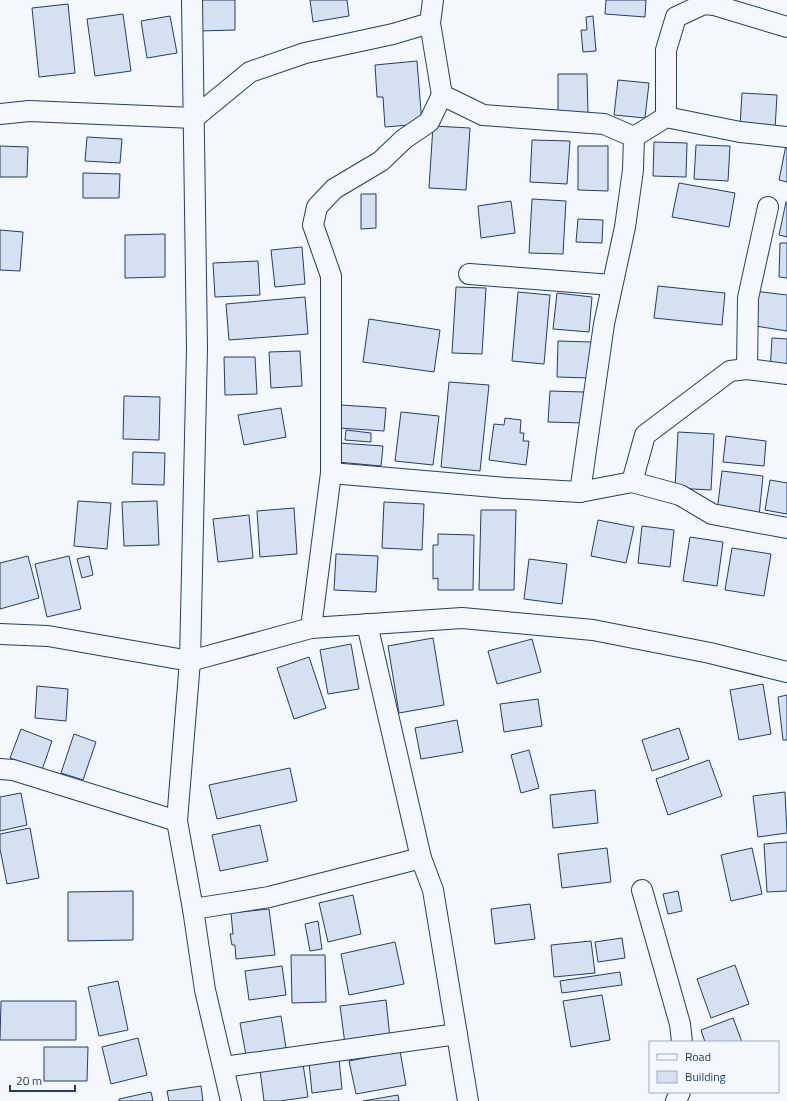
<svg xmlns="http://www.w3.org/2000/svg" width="787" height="1101" font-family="'Titillium Web',sans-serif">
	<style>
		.building { fill: #d5e0f0; stroke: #1d3f73 }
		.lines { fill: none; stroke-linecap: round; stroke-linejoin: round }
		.street-casing { stroke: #1d3f73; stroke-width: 22 }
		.street { stroke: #f4f7fb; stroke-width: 20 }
	</style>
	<rect width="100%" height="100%" fill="#f4f7fb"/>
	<!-- building -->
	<g class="building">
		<polygon points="198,0 235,0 235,30 199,31"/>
		<polygon points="310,0 347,0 349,16 313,22"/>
		<polygon points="606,0 646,0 645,17 605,14"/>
		<polygon points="68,4 75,73 39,77 32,8"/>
		<polygon points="123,14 131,71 95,76 87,19"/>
		<polygon points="170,16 177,53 147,58 141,21"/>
		<polygon points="593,16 596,51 583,52 581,30 587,30 586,17"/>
		<polygon points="417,61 422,124 385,127 383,97 377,97 375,65"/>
		<polygon points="558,74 587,74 588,113 558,113"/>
		<polygon points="618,80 649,83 645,118 614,115"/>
		<polygon points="742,93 777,95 775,129 740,127"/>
		<polygon points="433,126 470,128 466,190 429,188"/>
		<polygon points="87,137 122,139 120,163 85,161"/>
		<polygon points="532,140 570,141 567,184 530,182"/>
		<polygon points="654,142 687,143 686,177 653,176"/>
		<polygon points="696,145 730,146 728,181 694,179"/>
		<polygon points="786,145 787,145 787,182 779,180"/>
		<polygon points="0,146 28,147 27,177 0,177"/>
		<polygon points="578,146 608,146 608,191 578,190"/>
		<polygon points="83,173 120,174 119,198 83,198"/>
		<polygon points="679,183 735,193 729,227 672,217"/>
		<polygon points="361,194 376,194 376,228 361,229"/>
		<polygon points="532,199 566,201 563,254 529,253"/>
		<polygon points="511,201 515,233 481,238 478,206"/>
		<polygon points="786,202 787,202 787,237 779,235"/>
		<polygon points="578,219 603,220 602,243 576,242"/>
		<polygon points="0,230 23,232 20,271 0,270"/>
		<polygon points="165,234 165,277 125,278 125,235"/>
		<polygon points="780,243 787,243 787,278 779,277"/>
		<polygon points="302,247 305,284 275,287 271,250"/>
		<polygon points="258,261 260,295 215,297 213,263"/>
		<polygon points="658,286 725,293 722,325 654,318"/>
		<polygon points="456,287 486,288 482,354 452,353"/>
		<polygon points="754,291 787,295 787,331 749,325"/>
		<polygon points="518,292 550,295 544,364 512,361"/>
		<polygon points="557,293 592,297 589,332 553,329"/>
		<polygon points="305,297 308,334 229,340 226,304"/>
		<polygon points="369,319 440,330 434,372 363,362"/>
		<polygon points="772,338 787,339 787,373 770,372"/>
		<polygon points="558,341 591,342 590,378 557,377"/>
		<polygon points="300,351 302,386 271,388 269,352"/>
		<polygon points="224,357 255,357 257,394 225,395"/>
		<polygon points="449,382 489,385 480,471 441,467"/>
		<polygon points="550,391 584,392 583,423 548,422"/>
		<polygon points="124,396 160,397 159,440 123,439"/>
		<polygon points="341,405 386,408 384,431 339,428"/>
		<polygon points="281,408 286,437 244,445 238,415"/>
		<polygon points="401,412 439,416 433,465 395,461"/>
		<polygon points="505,418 521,420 520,433 524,433 523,441 529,441 526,465 489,460 494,424 504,425"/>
		<polygon points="346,430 371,433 371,442 345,440"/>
		<polygon points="678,432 714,434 711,490 675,488"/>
		<polygon points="726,436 766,441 764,466 723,462"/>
		<polygon points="339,443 383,446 381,466 337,462"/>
		<polygon points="133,452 165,453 164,485 132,484"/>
		<polygon points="722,471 763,476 759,516 717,512"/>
		<polygon points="770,480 787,483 787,514 765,510"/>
		<polygon points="78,501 111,503 107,549 74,546"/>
		<polygon points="157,501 159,545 124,546 122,502"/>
		<polygon points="384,502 424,504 422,550 382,548"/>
		<polygon points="294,508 297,554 260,557 257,511"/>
		<polygon points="481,510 516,510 514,590 479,590"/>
		<polygon points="249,515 253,558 218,562 213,519"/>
		<polygon points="598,520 634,527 626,563 591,556"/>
		<polygon points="642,526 674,530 670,567 638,563"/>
		<polygon points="438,534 474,535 473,590 438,590 438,578 433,579 433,545 438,545"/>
		<polygon points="690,537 723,542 717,586 683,581"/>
		<polygon points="732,548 771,554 764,596 725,590"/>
		<polygon points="336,554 378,556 376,592 334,590"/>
		<polygon points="28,556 39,598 0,609 0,563"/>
		<polygon points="69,556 81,609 47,617 35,564"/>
		<polygon points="89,556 93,575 82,578 77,559"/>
		<polygon points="529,559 567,564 562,604 524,599"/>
		<polygon points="433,638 444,705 399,713 388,646"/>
		<polygon points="532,639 541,672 497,684 488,651"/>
		<polygon points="351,644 359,689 328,694 320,650"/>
		<polygon points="309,657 326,708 294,719 277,668"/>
		<polygon points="763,684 771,734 739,740 730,690"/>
		<polygon points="37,686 68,689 66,721 35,718"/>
		<polygon points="787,695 787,740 783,740 778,697"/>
		<polygon points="538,699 542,726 504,732 500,704"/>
		<polygon points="457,720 463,752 421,759 415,728"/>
		<polygon points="679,728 689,759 652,771 642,740"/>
		<polygon points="21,729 52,741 42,770 10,758"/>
		<polygon points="74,734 96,742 83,780 61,773"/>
		<polygon points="529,750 539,788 521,793 511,755"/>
		<polygon points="709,760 722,796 668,815 656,779"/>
		<polygon points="290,768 297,801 217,819 209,785"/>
		<polygon points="595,790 598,823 553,828 550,795"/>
		<polygon points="785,792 787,833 758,837 753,796"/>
		<polygon points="21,793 27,825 0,831 0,797"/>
		<polygon points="260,825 268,861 220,871 212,835"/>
		<polygon points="30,828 39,878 7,884 0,849 0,834"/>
		<polygon points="787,842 787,891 767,892 764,844"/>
		<polygon points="607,848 611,882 562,888 558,854"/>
		<polygon points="752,848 762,894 731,901 721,855"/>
		<polygon points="133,891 133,940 68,941 68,892"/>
		<polygon points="678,891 682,911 668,914 663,894"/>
		<polygon points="353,895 361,934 328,942 319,903"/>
		<polygon points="530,904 535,939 495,944 491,909"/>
		<polygon points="269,909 275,955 236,959 235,945 232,945 230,934 233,934 231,913"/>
		<polygon points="318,921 322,949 310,951 305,924"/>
		<polygon points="622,938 625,958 598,962 595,942"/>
		<polygon points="591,941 595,973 554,977 551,945"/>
		<polygon points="395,942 404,984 349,995 341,954"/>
		<polygon points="291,955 325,955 326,1002 292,1003"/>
		<polygon points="735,965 749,1004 711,1018 697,979"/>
		<polygon points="282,966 286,995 249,1000 245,971"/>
		<polygon points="620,972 622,985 562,993 560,981"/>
		<polygon points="118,981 128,1030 99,1036 88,987"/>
		<polygon points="602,995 610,1040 571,1047 563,1001"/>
		<polygon points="386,1000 390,1038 345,1044 340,1006"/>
		<polygon points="1,1001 76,1001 76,1040 0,1040"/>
		<polygon points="281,1016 286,1048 246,1055 240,1023"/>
		<polygon points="733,1018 742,1042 705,1042 701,1030"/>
		<polygon points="138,1038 147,1075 111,1084 102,1047"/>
		<polygon points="44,1047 88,1047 87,1081 44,1081"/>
		<polygon points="400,1051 406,1085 356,1094 349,1061"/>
		<polygon points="339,1059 342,1089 312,1093 309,1063"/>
		<polygon points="303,1064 308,1097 280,1101 264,1101 260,1070"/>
		<polygon points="201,1086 203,1101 169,1101 167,1091"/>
		<polygon points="151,1092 153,1101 119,1101 119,1099"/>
		<polygon points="398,1095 399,1101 363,1101"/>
	</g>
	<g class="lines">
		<!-- street casing -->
		<g class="street-casing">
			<g id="street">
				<polyline points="192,0 197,348 190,661 177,821 193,909 205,990 231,1101"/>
				<polyline points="430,23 442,95 483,115 604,124 634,137 633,170 625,227 604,324 580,492"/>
				<polyline points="0,114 29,111 194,118 250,72 305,53 393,34 430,23 433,0"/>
				<polyline points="666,117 666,50 676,17 704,4 714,5 787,27"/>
				<polyline points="634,137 666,117 740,132 787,137"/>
				<polyline points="469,274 612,285"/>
				<polyline points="747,369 748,298 768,207"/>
				<polyline points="331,473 506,488 580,492 632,482 680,495 712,514 787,528"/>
				<polyline points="632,482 645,435 730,371 747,369 787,374"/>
				<polyline points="367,624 421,858 433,890 468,1101"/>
				<polyline points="311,628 462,618 593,630 710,653 787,672"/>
				<polyline points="0,634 48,636 190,661 311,628 331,473 331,276 313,225 317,207 334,189 381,161 404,139 429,122 442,95"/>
				<polyline points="0,769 13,770 177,821"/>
				<polyline points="642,890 680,1024 682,1042"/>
				<polyline points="193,909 269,897 421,858"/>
				<polyline points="224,1067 457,1034"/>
				<polyline points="676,1101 680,1092"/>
			</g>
		</g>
		<!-- street -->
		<use href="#street" class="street"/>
	</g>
	<!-- legend -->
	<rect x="649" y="1041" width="130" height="52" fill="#f4f7fb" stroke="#9eadc5"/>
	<rect x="657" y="1054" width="20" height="6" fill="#f4f7fb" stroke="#9eadc5"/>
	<text x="685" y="1061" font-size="12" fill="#1d3f73">Road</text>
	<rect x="657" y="1071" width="20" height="12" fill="#d5e0f0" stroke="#9eadc5"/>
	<text x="685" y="1081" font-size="12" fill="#1d3f73">Building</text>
	<!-- scale -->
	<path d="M10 1085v6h65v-6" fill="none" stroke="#1d3f73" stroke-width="2"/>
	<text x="16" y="1085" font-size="12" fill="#1d3f73" stroke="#f4f7fb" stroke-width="3" paint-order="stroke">20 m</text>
</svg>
